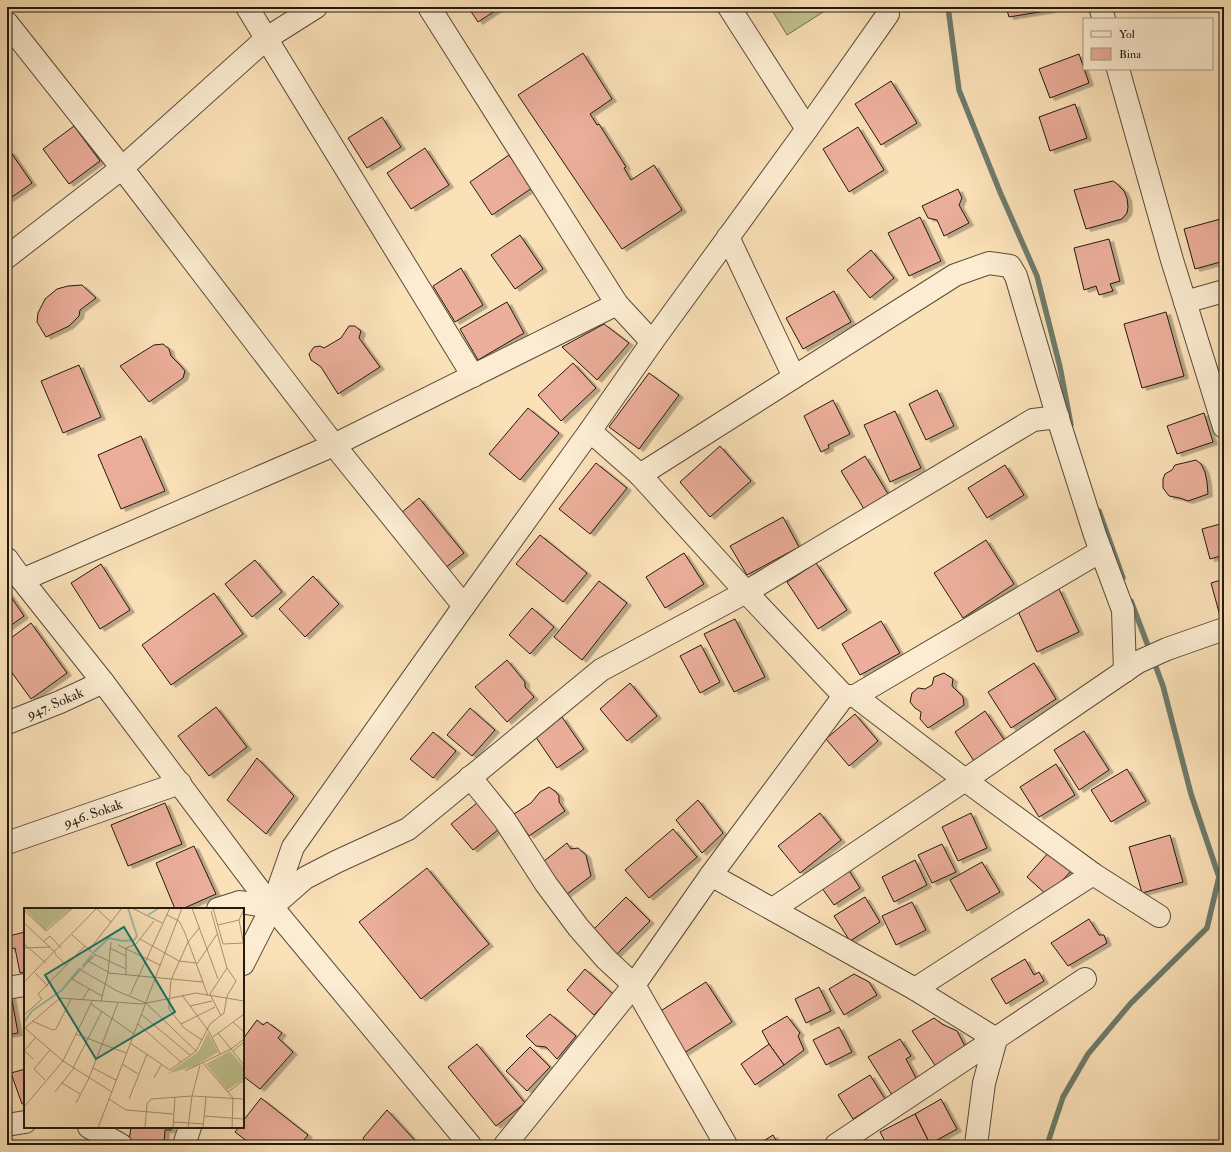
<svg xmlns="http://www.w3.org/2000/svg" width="1231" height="1152" font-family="'IM FELL Double Pica',serif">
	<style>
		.green { fill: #c0c28e; stroke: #716e4f }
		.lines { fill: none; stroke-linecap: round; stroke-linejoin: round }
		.stream { stroke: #6d7c6c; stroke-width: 5.5 }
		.building { fill: #ebae9a; stroke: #221a10; filter: url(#shadow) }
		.minor-casing { stroke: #584c3a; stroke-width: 24 }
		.minor { stroke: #fcecd1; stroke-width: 22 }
		.labels { text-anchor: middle; stroke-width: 4; stroke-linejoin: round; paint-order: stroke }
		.street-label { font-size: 14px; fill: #221a10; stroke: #fcecd1 }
		.inset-river { fill: none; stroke: #9fbeaa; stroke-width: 2 }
		.inset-road { fill: none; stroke: #a49175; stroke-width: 1 }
		.view { fill: #0f766e; fill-opacity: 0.15; stroke: #0f766e; stroke-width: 2 }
		.inset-edge { fill: none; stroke: #221a10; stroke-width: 2 }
	</style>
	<defs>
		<filter id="shadow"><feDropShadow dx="4.5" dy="2.5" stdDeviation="0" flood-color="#0004"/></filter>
	</defs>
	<rect width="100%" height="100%" fill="#fbe1b8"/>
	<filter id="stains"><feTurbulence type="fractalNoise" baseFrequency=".005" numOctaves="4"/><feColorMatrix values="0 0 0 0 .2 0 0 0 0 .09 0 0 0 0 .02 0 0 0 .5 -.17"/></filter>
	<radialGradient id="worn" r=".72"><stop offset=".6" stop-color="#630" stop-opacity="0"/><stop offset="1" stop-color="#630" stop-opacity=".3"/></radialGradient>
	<!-- green -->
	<polygon class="green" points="770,7 831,7 787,35"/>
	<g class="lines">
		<!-- stream -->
		<g class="stream">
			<polyline points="948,7 959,90 1000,192 1037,276 1060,367 1071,425"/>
			<polyline points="1099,511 1123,578"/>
			<polyline points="1131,601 1150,651"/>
			<polyline points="1047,1145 1063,1097 1088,1054 1131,1003 1207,928 1219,877 1191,794 1163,686 1153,659"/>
		</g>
	</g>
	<!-- building -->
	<g class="building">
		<polygon points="468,7 501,7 478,22"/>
		<polygon points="1006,7 1050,7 1051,10 1009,17"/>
		<polygon points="583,53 612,99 590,114 597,125 599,124 626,167 624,168 631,180 654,165 682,210 622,249 518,95"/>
		<polygon points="1079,54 1089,83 1050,98 1039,69"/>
		<polygon points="891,81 917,123 881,145 855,104"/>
		<polygon points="1075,104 1087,138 1050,151 1039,117"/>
		<polygon points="382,117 401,147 367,168 348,138"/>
		<polygon points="74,126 100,161 69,184 43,149"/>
		<polygon points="858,127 884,170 849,192 823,149"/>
		<polygon points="425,148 449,185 411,209 387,173"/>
		<polygon points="10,151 32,183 9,199 7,196 7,153"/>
		<polygon points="509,155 532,188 492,215 470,182"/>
		<polygon points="1113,181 1116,183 1124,191 1127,198 1128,207 1127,213 1122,219 1086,229 1074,190"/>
		<polygon points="958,189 962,198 959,205 969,223 944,236 937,220 928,218 922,206"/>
		<polygon points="920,217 941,261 909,276 888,233"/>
		<polygon points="1224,218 1224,261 1195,269 1184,229"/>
		<polygon points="520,235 543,269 515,289 491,255"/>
		<polygon points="1109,239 1120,281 1110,284 1113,291 1099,295 1096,286 1084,290 1074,248"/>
		<polygon points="871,250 894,278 870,298 847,270"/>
		<polygon points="461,268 483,305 455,322 433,286"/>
		<polygon points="82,285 96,298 80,310 79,316 69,326 46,337 37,322 38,313 45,299 57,289 68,286"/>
		<polygon points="834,291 851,322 803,349 786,318"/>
		<polygon points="507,302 524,333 478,360 460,329"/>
		<polygon points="1166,312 1184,376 1142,388 1124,324"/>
		<polygon points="604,324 629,343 597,380 562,347"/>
		<polygon points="349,326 355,326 361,331 359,338 380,367 338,394 321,367 311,360 309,354 314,347 320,346 324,348 341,338"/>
		<polygon points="163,344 169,349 171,356 179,364 185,371 183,378 149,402 120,366 154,345"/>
		<polygon points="573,363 596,388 561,421 538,395"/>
		<polygon points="79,365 101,417 63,433 41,381"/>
		<polygon points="649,373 679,395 639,449 609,427"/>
		<polygon points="937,390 954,426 926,440 909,404"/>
		<polygon points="833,400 850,434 828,445 829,448 821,452 804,416"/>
		<polygon points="528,408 559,433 520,480 489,454"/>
		<polygon points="895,411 921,468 890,482 864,425"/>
		<polygon points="1204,413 1213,442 1177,454 1167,426"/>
		<polygon points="141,436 165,491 121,509 98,455"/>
		<polygon points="720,446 751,481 710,517 680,482"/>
		<polygon points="865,456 888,494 864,509 841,471"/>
		<polygon points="1196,460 1201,464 1205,472 1207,482 1208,494 1188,501 1180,498 1169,496 1163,488 1163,479 1165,474 1172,470 1175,465"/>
		<polygon points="596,463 627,488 590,534 559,509"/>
		<polygon points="1005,465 1024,495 987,518 968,488"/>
		<polygon points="419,498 464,553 445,568 401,513"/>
		<polygon points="783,517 799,547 747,575 730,546"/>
		<polygon points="1224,523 1224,555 1210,559 1202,529"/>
		<polygon points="540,535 587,573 563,602 516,564"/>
		<polygon points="986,540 1014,584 963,618 934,573"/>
		<polygon points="684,553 704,584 665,608 646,577"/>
		<polygon points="255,560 282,592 252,617 225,584"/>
		<polygon points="816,563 847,610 818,629 787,582"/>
		<polygon points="101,564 130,610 100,629 71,583"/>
		<polygon points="313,576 339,604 305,637 279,609"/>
		<polygon points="1224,579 1224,614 1220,616 1211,583"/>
		<polygon points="599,581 627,603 582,660 554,637"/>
		<polygon points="1059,589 1079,632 1037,652 1017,609"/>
		<polygon points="7,591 24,616 7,628"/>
		<polygon points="214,593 243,634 171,685 142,645"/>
		<polygon points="532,608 554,627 530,654 509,635"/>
		<polygon points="735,619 765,677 734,692 704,634"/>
		<polygon points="881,621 900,653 860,675 842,644"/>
		<polygon points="31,623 67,673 31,699 7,666 7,641"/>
		<polygon points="701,645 720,682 700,693 680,656"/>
		<polygon points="507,660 525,682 525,687 534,697 507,722 475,687"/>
		<polygon points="1034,663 1056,699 1011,728 988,692"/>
		<polygon points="944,673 953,679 952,686 963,697 964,705 928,728 920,719 921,712 915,708 910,702 912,693 918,688 925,689 932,685 934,677"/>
		<polygon points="630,683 657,716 627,741 600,709"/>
		<polygon points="216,707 247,747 209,776 178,736"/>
		<polygon points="470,708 495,730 472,756 447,735"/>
		<polygon points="985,711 1005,741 974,761 955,732"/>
		<polygon points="855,714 878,741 849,766 826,739"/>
		<polygon points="562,717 584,749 557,768 535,736"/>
		<polygon points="1084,731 1109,770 1079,790 1054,750"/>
		<polygon points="433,732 456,751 433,778 410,759"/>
		<polygon points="257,758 294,796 266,834 227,800"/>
		<polygon points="1056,764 1075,795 1039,817 1020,787"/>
		<polygon points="1127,769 1146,801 1111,822 1091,790"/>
		<polygon points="549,787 556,792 559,796 559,802 565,811 529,836 514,814 531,803 540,792"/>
		<polygon points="698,800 723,833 702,853 676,820"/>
		<polygon points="165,803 182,844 128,866 111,825"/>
		<polygon points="477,803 499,829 473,850 451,824"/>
		<polygon points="820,813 841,840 800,873 778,846"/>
		<polygon points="971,813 987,848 958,861 942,827"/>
		<polygon points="673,829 697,857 649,898 625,870"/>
		<polygon points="1170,835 1183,882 1142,893 1129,847"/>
		<polygon points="567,843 571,849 578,848 586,855 591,876 563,897 539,865"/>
		<polygon points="942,844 956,872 932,883 918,855"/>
		<polygon points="194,846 216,894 182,909 175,909 156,863"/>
		<polygon points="1049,852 1071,871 1048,896 1027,877"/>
		<polygon points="915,860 927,885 894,902 882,877"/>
		<polygon points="982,862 1000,892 967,911 950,880"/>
		<polygon points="846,866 860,888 834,905 819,884"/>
		<polygon points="427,868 489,944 421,999 359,922"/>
		<polygon points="626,897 650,921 615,956 591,932"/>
		<polygon points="865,897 880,922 850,941 834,916"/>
		<polygon points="912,902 926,930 896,945 882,916"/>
		<polygon points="1089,919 1099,935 1104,935 1107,943 1068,966 1051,943"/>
		<polygon points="25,932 25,972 20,973 15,948 10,949 9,936"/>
		<polygon points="1025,959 1034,975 1039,972 1044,981 1006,1004 991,979"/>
		<polygon points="585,969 613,994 594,1015 567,990"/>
		<polygon points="854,974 869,982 877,995 844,1015 829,989"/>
		<polygon points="706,982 732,1022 684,1053 659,1012"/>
		<polygon points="819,987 831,1011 806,1023 795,999"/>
		<polygon points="11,995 18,1033 7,1035 7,996"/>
		<polygon points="550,1014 576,1036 557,1059 546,1047 536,1046 526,1036"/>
		<polygon points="787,1016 800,1033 798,1036 804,1050 784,1065 769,1044 762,1031"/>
		<polygon points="934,1018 942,1024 957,1031 966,1048 937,1068 912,1031"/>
		<polygon points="257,1020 263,1025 267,1022 282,1033 278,1038 293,1052 260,1089 243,1076 243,1039"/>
		<polygon points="839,1027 852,1052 826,1065 813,1040"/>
		<polygon points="900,1039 911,1056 906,1059 916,1078 892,1095 868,1057"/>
		<polygon points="477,1044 525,1103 496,1126 448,1067"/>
		<polygon points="769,1044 784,1065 755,1085 741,1064"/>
		<polygon points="530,1047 550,1067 527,1091 506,1071"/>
		<polygon points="25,1069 25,1103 22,1104 11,1073"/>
		<polygon points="870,1075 885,1099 853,1119 838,1095"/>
		<polygon points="261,1098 308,1135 300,1145 252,1145 235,1132 239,1127 243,1127 243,1121"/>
		<polygon points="941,1099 957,1129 930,1144 915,1114"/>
		<polygon points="387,1110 419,1145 368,1145 363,1138"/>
		<polygon points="915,1114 930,1144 928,1145 887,1145 880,1132"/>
		<polygon points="131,1127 171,1127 171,1130 165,1130 164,1143 129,1141"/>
		<polygon points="773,1135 779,1145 757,1145"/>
	</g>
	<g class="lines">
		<!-- minor casing -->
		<g class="minor-casing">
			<g id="minor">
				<polyline points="247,7 473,376"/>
				<polyline points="429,7 617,304 652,342"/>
				<polyline points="729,7 807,129"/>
				<polyline points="1100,7 1104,19"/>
				<polyline points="7,23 122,168 334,445 464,606"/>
				<polyline points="1118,69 1172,260 1224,427"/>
				<polyline points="728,237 794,377"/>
				<polyline points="7,257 122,168 267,38 316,7"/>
				<polyline points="1185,302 1224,291"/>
				<polyline points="590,431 640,475 746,592 844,696 855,696 965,780 1093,874 1159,916"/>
				<polyline points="640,475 955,275 989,263 1010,266 1016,276 1060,425 1095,535 1123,610 1125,671"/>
				<polyline points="7,559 22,580 103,682 272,907 470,1145"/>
				<polyline points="22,580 334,445 617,304"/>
				<polyline points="855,696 1101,551"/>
				<polyline points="7,723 60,702 103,682"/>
				<polyline points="470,777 504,819 546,884 578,927 606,959 634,985 726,1145"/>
				<polyline points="7,843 180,783"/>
				<polyline points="711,875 915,989 996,1039 984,1083 976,1145"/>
				<polyline points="273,906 305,878 338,861 408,829 601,670 746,592 1033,420 1058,417"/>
				<polyline points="218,909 240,902 272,907"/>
				<polyline points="773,909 965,780 1138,662 1167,649 1224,629"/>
				<polyline points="243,964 272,907 293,847 464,606 590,431 652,342 807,129 888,14 887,7"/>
				<polyline points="7,988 25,985"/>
				<polyline points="915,989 1093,874"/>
				<polyline points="7,1125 25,1122"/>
				<polyline points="89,1127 121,1145"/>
				<polyline points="184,1145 190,1127"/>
				<polyline points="505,1145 634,985 711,875 844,696"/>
				<polyline points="836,1145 1085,979"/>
			</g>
		</g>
		<!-- minor -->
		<use href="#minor" class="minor"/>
	</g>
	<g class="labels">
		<!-- street labels -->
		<g class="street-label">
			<text transform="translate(55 703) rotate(-23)" y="5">947. Sokak</text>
			<text transform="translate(93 813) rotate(-19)" y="5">946. Sokak</text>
		</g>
	</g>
	<!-- overview -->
	<g transform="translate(24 908)">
		<rect width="220" height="220" fill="#fbe1b8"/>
		<path d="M0,0H48L21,22ZM184,124L194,144L171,158L143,166L175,143ZM206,143L220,159V171L203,182L182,156Z" fill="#c0c28e"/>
		<path class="inset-river" d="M124,7L135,0M70,44L85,30L99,33L110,32L113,28L104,0M59,58L68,47M1,113L8,103L38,82L56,60"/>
		<path class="inset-road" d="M108,0L138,15M168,0L194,71M189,0L199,36L220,35M73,1L87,14M220,1L215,12L220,38M0,2L22,23L49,0M143,7L155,13L161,25L184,88M0,15L32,45M194,17L215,12M176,19L164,34L147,72L145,96V101L160,120L178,132M48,27L70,46L102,61M116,31L155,53L172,55M20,33L26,28L37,40M0,36L22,55M94,37L136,57M0,40L26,39M86,40L102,48M65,42L98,0M31,46L43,58M71,47L48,71L78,88M64,53L84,64M173,56L193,26M57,62L93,83L122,95L172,143M11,65L24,78M84,65L179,74M102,67V40L112,36L130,13M0,74L73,0M106,87L146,0M158,87L186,125L196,146M58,92L65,81M77,93L84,65L87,34M67,96L110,126M166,98L188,93M0,107L18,91L14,86L61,38M118,107L166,147M197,108L186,86L203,60M8,113L29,122L32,121L47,91M209,114L220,124M114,116L157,154M157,116L191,99M194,125L220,157M52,126L102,145M189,129L220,106M106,135L146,162L172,143L186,116L200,105L203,88L212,73L203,60L187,3M0,142L9,151M0,143L12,129M209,143L220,134M179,155L209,190L208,220M98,156L114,166M49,160L78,103M69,160L92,172M161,163L207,141L220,131M130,170L137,157M21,172L10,161L26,142M38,175L56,186M31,184L50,160M88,184L39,153L1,120L36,90L118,96L172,85L220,93M204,184L220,172M85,191L102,202L149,206M105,191L123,146M52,195L65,170L94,95M0,199L39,153L68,93M180,208L220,211M150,214L180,216M74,220L158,0M121,220L123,196L127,191L168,188L220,191M149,220L151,189M164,220L168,188L176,157M179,220L182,189"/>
		<path class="view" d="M100,19L151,104L72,151L21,67Z"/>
		<rect width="220" height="220" class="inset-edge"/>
	</g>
	<!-- margin -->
	<rect width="1231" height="1152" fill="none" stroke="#fbe1b8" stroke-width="24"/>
	<rect x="8" y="8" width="1215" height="1136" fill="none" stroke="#221a10" stroke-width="2"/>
	<rect x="12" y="12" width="1207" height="1128" fill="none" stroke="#221a10"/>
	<!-- legend -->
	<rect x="1083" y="18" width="130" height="52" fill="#fcecd1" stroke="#a59884"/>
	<rect x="1091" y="31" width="20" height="6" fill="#fcecd1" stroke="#a59884"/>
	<text x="1119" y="38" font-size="12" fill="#221a10">Yol</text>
	<rect x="1091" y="48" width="20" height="12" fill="#ebae9a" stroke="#a59884"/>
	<text x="1119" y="58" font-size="12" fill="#221a10">Bina</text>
	<rect width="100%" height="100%" filter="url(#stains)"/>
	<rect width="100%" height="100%" fill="url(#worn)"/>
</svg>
